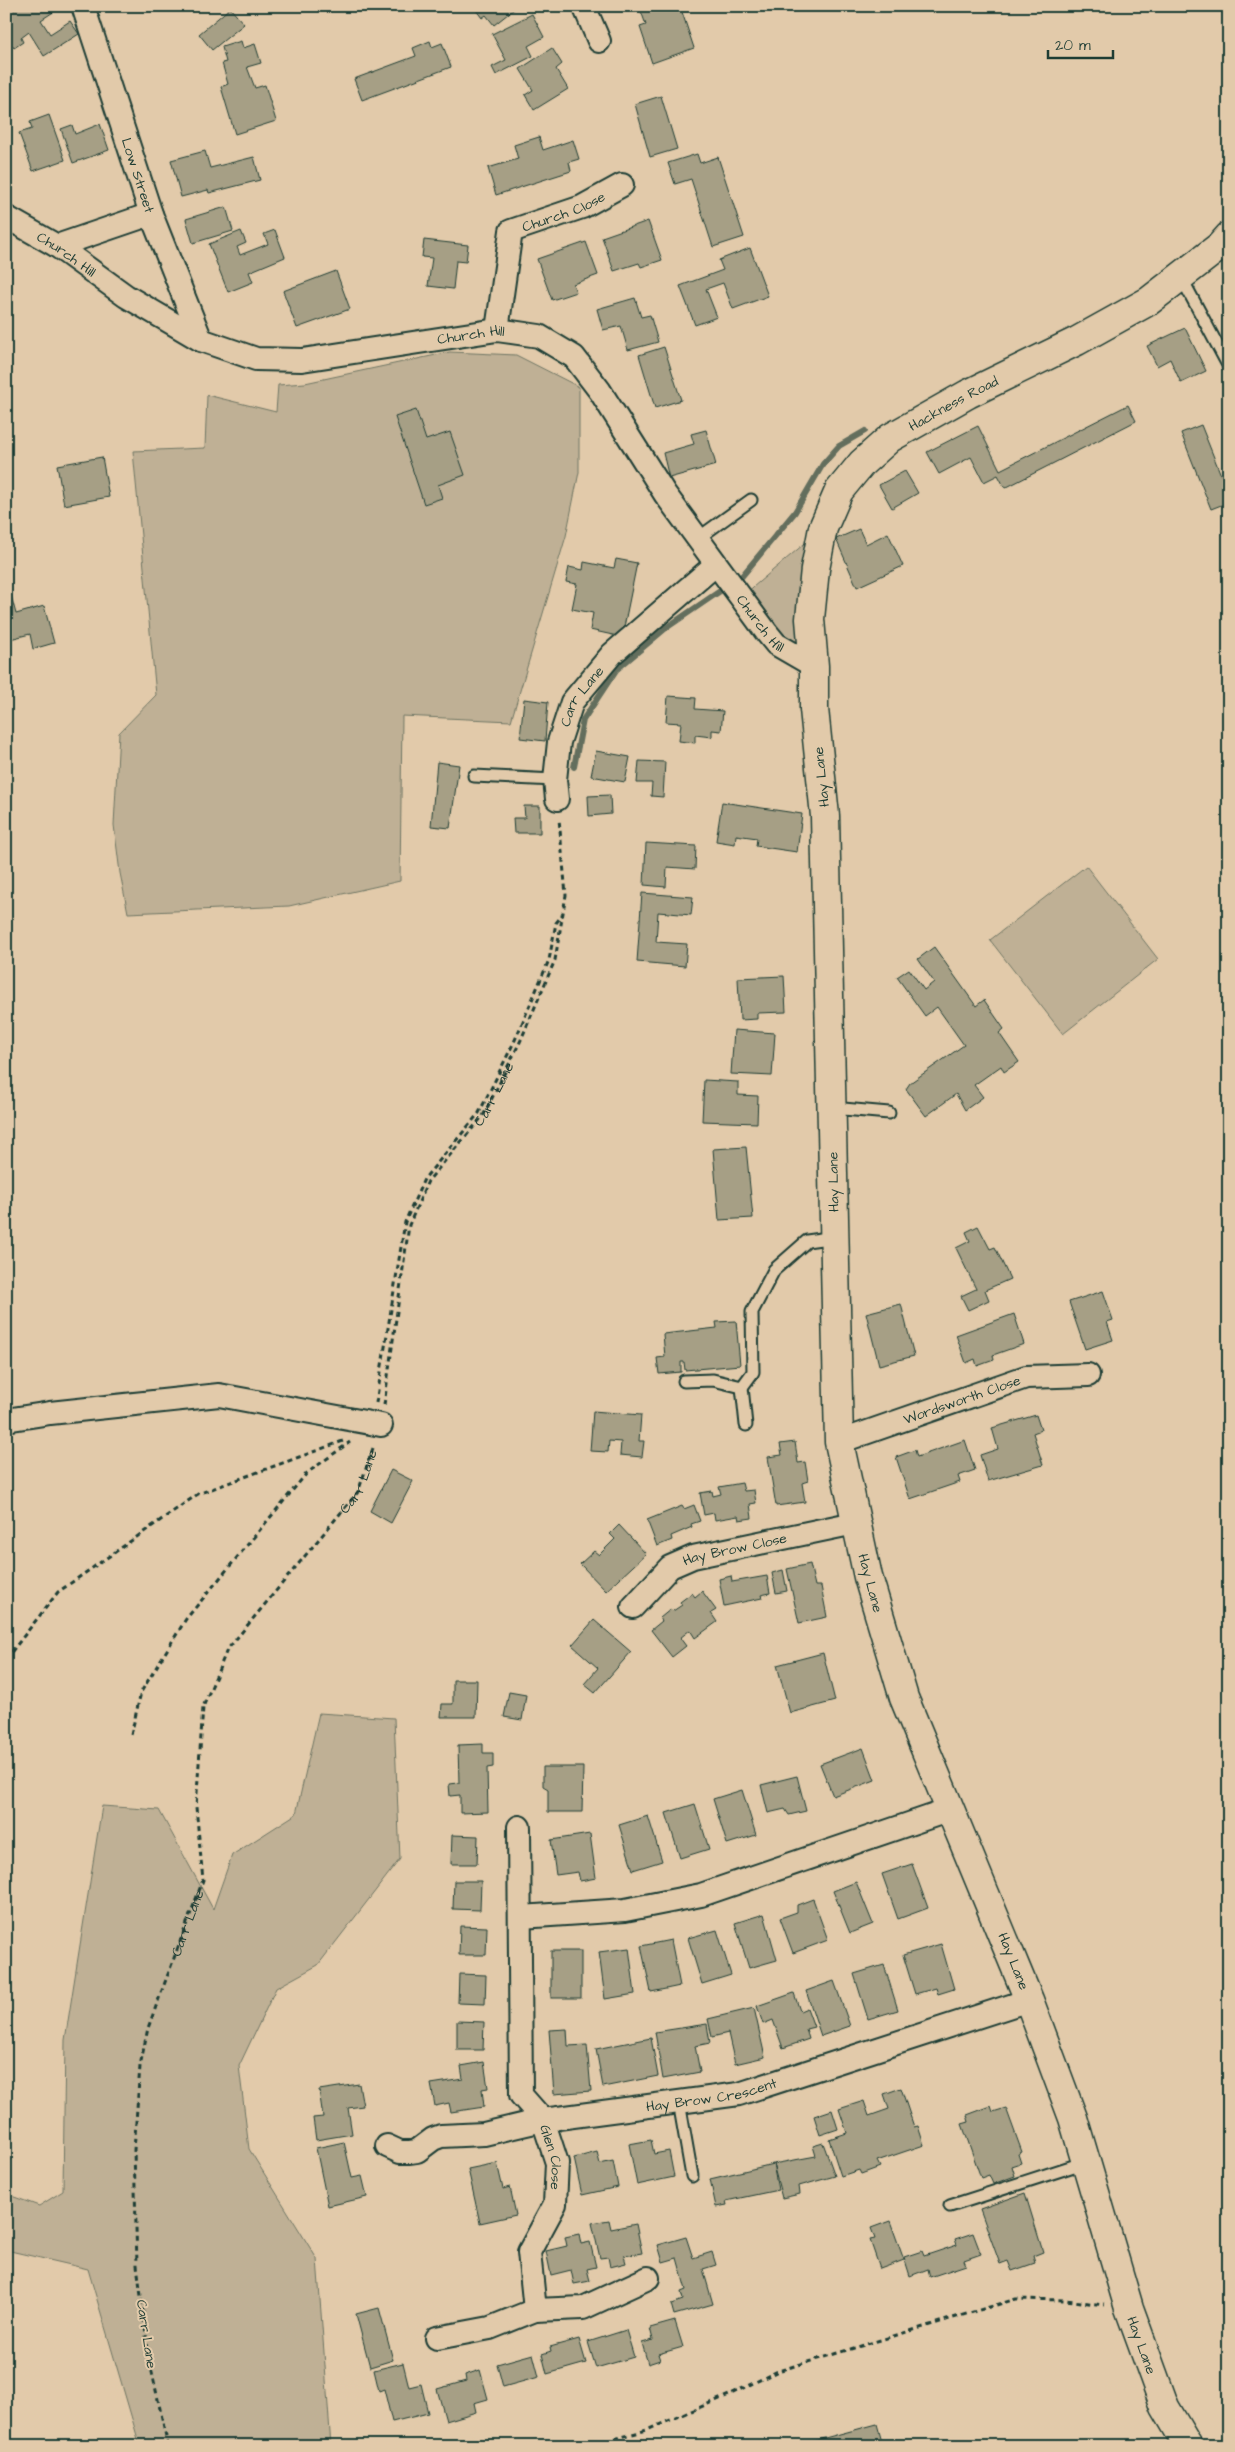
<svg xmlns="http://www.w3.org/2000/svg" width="1235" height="2452" font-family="'Architects Daughter',sans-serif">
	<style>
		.green { fill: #bfb095; stroke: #6f7664 }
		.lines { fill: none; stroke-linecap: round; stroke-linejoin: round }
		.stream { stroke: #636e5d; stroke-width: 6 }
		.building { fill: #a69f85; stroke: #1f3d34 }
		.service-casing { stroke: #1f3d34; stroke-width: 15 }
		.minor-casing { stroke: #1f3d34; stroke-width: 26 }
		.tertiary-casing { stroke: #1f3d34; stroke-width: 31 }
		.path { stroke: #1f3d34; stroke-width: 3; stroke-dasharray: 5 4; stroke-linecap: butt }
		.service { stroke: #e2caaa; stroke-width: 11 }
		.minor { stroke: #e2caaa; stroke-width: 22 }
		.tertiary { stroke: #e2caaa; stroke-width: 28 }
		.labels { text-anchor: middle; stroke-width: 4; stroke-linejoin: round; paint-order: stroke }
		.street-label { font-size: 14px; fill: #1f3d34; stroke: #e2caaa }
	</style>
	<rect width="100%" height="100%" fill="#e2caaa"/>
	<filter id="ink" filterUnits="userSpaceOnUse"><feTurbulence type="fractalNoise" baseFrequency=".02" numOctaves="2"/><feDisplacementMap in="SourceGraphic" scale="10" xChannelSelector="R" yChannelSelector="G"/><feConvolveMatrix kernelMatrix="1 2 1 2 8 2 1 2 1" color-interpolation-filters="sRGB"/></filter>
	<g filter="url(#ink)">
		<!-- green -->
		<g class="green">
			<polygon points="450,352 516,355 579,387 579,472 566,536 511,721 402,716 400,881 289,906 128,913 120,873 114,825 119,733 156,695 133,451 205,448 207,395 276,412 278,385 305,383"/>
			<polygon points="823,528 814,666 740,598"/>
			<polygon points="1086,866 1158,959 1063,1034 990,940"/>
			<polygon points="319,1713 394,1718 400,1859 318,1965 276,1988 239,2066 249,2149 317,2259 331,2446 140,2446 88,2269 6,2250 6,2194 39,2206 63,2191 65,2040 102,1806 159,1810 213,1909 232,1855 296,1814"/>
		</g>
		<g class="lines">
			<!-- stream -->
			<polyline class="stream" points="574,767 583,720 616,670 666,628 742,576 795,512 823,464 839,446 865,431"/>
		</g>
		<!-- building -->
		<g class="building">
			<polygon points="19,6 56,6 58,9 41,20 50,34 70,21 79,34 44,56 29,32 21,38 23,42 14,48 8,40 6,41 6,14"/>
			<polygon points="473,6 518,6 494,25 486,15 482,18"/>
			<polygon points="653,6 680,6 694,48 652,63 640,27 646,25 641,11"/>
			<polygon points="230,8 244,24 212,50 199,34"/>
			<polygon points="532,14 544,37 528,46 533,56 496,75 492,67 506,60 492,34"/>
			<polygon points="241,41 243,48 255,44 261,63 247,67 255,88 265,85 276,121 235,134 221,87 228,84 222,63 226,62 222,47"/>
			<polygon points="430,41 432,47 442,43 451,67 362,100 354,79 416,56 413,48"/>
			<polygon points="552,48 562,64 556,69 568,89 534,110 525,95 533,90 520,69"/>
			<polygon points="661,96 677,149 650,157 635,104"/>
			<polygon points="49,115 65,160 33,171 19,133 32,129 30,122"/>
			<polygon points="100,124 109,150 73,163 61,129 72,125 75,134"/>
			<polygon points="539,137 543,150 573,140 579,159 569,162 571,171 496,195 488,168 518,159 514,145"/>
			<polygon points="205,151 210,168 254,157 260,180 209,193 208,190 181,197 171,160"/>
			<polygon points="697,154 700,163 718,157 744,237 713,247 691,179 675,184 668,163"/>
			<polygon points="226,207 233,231 193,243 186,219"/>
			<polygon points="648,221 662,260 641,267 639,263 614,271 602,237"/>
			<polygon points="275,230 285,257 249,272 253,282 228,292 209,244 241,231 246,243 237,247 240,255 268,244 264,234"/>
			<polygon points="424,240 468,245 466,262 456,261 453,289 428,286 432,258 422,257"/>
			<polygon points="586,242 598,275 573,284 576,292 552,300 537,259"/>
			<polygon points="750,248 768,296 733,309 723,283 706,289 717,317 695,325 680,286 723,270 719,260"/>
			<polygon points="336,271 350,309 297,328 283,291"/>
			<polygon points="635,298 641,317 650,315 658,342 628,350 621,326 603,330 597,309"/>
			<polygon points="1185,328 1206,371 1181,383 1170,359 1157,366 1147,346"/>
			<polygon points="664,347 681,400 655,408 639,355"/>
			<polygon points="1128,405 1136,421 1005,488 998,475 984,482 971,457 939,474 927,452 978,426 1000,470"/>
			<polygon points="416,410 426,440 450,432 465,475 438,485 442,498 424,504 395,417"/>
			<polygon points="1201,425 1229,495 1229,502 1211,509 1181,433"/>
			<polygon points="706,430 716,465 669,478 663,453 694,444 691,434"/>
			<polygon points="102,457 109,497 64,505 57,465"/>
			<polygon points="905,471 918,493 892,508 879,485"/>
			<polygon points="859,529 866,544 888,533 903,566 857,587 836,539"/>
			<polygon points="616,559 637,563 622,637 590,630 593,613 572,609 577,584 566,582 569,567 583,570 584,562 614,568"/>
			<polygon points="6,577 16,614 44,606 54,643 33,649 30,634 6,640"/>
			<polygon points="668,696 696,698 695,709 723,711 721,731 712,730 712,737 695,735 695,743 679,741 681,723 666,722"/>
			<polygon points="524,699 548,702 545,741 520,738"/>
			<polygon points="596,751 630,757 625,782 591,776"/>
			<polygon points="639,761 665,762 663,797 651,796 652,783 637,783"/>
			<polygon points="437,762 459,765 450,828 431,826"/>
			<polygon points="610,795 611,814 589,816 588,796"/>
			<polygon points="722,802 802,814 797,852 756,846 757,838 736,835 735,844 716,841"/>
			<polygon points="524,806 540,806 540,833 514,833 513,818 525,818"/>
			<polygon points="646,843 696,846 695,869 667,867 666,887 644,885"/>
			<polygon points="642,893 693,897 691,915 658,912 656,942 687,944 685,966 637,962"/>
			<polygon points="934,947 976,1006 984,1000 1004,1029 999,1033 1019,1062 1004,1072 1001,1066 974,1085 983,1097 965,1110 956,1094 926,1116 906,1089 910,1083 964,1045 937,1007 925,1016 897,977 909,969 924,990 934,982 918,959"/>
			<polygon points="784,976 786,1012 757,1013 757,1019 740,1020 738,978"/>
			<polygon points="734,1030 775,1033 772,1076 731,1074"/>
			<polygon points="704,1080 738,1082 738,1095 758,1096 757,1123 702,1121"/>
			<polygon points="746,1147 753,1218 719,1220 713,1149"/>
			<polygon points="978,1226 990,1249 995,1247 1010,1279 985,1290 989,1300 968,1310 961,1296 976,1289 956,1248 970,1241 966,1232"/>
			<polygon points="1103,1291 1113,1320 1107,1322 1113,1340 1085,1349 1069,1302"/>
			<polygon points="901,1304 914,1356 879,1365 866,1313"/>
			<polygon points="1014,1314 1024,1344 993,1355 994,1360 977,1366 975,1359 966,1363 956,1335"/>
			<polygon points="736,1321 740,1365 685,1370 684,1362 681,1362 681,1372 659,1374 657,1358 665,1357 663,1334 717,1328 716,1322"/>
			<polygon points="593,1411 641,1415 639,1441 644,1441 642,1457 620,1455 621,1442 609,1441 608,1452 590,1451"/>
			<polygon points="1036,1415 1041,1430 1033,1433 1043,1465 988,1481 980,1455 998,1449 992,1428"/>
			<polygon points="965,1440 975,1470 958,1476 960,1482 910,1499 896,1457 915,1450 917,1457"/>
			<polygon points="795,1442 798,1463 805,1462 808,1481 802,1483 805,1502 776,1506 768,1457 782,1455 780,1444"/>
			<polygon points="391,1470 413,1481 391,1523 370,1511"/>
			<polygon points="742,1483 744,1491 754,1490 756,1503 750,1504 752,1518 739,1520 738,1516 715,1520 714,1513 704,1515 700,1493 712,1491 713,1496 721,1494 719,1487"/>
			<polygon points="694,1505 700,1521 691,1524 692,1527 671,1536 672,1540 657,1546 647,1520 682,1506 684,1509"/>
			<polygon points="619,1525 646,1554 606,1591 580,1564 594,1551 599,1555 615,1539 610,1534"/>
			<polygon points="810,1564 815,1586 821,1586 827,1617 799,1623 787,1569"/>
			<polygon points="783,1570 787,1591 776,1593 772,1573"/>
			<polygon points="731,1576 732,1582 767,1576 770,1593 761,1595 762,1598 724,1606 719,1579"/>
			<polygon points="702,1591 716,1610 711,1613 717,1622 695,1638 690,1630 680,1638 686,1646 672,1657 651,1630 662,1621 660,1618 671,1609 673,1611 682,1605 680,1602 692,1593 695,1597"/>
			<polygon points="594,1620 631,1652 595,1693 584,1684 598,1668 572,1645"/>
			<polygon points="823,1653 835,1701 790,1713 777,1665"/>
			<polygon points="453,1680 477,1680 476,1717 441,1717 442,1704 453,1704"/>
			<polygon points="509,1692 526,1695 522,1720 504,1717"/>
			<polygon points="483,1744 483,1753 493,1753 493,1767 487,1768 488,1812 460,1813 460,1795 450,1796 449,1784 459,1783 458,1745"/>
			<polygon points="863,1748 875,1780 833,1796 820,1764"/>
			<polygon points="543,1767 583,1767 582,1812 548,1812 548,1789 543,1786"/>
			<polygon points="797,1776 806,1811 789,1815 785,1809 768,1813 761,1785"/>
			<polygon points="742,1790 756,1835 727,1844 713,1799"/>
			<polygon points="695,1804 709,1849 680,1858 666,1813"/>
			<polygon points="648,1816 662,1861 633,1870 619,1825"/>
			<polygon points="590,1834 596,1878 580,1881 578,1872 556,1875 551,1840"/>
			<polygon points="452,1835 478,1836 477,1864 451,1864"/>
			<polygon points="912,1864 928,1908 898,1919 882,1874"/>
			<polygon points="454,1881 481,1881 480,1910 453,1909"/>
			<polygon points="856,1882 873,1924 850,1933 833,1891"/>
			<polygon points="813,1899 828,1940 793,1953 780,1918 797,1912 797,1905"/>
			<polygon points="764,1914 777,1960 749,1968 735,1923"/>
			<polygon points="460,1926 487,1927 486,1955 459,1955"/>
			<polygon points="717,1930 731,1975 702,1984 688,1938"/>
			<polygon points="671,1940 680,1986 651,1992 641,1946"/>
			<polygon points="941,1944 954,1989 938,1994 936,1988 915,1994 903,1955"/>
			<polygon points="629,1948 635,1994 605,1999 599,1952"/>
			<rect x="551" y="1951" width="30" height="47"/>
			<polygon points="884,1965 898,2010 868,2019 854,1974"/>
			<polygon points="459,1974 486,1975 485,2004 458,2003"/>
			<polygon points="834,1981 850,2026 821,2036 806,1991"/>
			<polygon points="794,1993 800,2011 807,2008 814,2027 806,2029 809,2039 783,2048 773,2020 763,2024 757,2006"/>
			<polygon points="754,2008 765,2057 735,2064 728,2033 712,2037 708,2019"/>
			<polygon points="457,2021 484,2022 483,2050 457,2050"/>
			<polygon points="707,2024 710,2043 695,2046 700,2072 663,2079 655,2032"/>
			<polygon points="567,2029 568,2046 587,2045 591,2091 554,2094 549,2030"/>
			<polygon points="651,2038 658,2076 603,2087 596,2049"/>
			<polygon points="484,2062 488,2088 482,2089 484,2107 451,2112 449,2103 435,2106 431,2084 463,2079 461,2066"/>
			<polygon points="359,2084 363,2106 348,2108 352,2134 316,2140 313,2118 323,2117 319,2090"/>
			<polygon points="901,2088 914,2127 918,2126 924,2145 877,2161 880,2167 861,2174 859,2170 841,2176 829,2139 847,2133 839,2109 864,2101 869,2116 889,2109 884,2094"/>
			<polygon points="991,2106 993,2112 1006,2108 1022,2152 1018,2154 1021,2163 1012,2166 1015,2176 993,2184 989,2175 981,2178 962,2124 969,2122 967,2115"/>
			<polygon points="832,2110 838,2129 820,2135 814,2116"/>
			<polygon points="651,2140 654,2154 669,2151 674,2177 637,2185 629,2144"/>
			<polygon points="344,2142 352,2178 362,2176 367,2197 328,2206 316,2148"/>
			<polygon points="823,2143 835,2176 799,2186 800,2194 782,2198 773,2164 816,2156 813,2146"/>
			<polygon points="597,2152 600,2164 613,2161 618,2187 582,2195 574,2158"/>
			<polygon points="497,2163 503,2189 510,2187 516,2215 480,2223 468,2169"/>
			<polygon points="773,2164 778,2190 726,2201 727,2205 716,2207 710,2179"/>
			<polygon points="1025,2193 1043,2252 1033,2256 1035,2263 1012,2271 1008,2261 1000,2264 980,2209"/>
			<polygon points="609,2220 611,2229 636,2224 642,2253 624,2256 626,2263 610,2267 608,2257 600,2258 592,2223"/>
			<polygon points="890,2221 904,2260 880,2269 870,2240 875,2239 871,2228"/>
			<polygon points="973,2233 981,2254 964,2260 966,2265 930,2277 928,2269 910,2276 904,2257 922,2251 924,2256 957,2245 955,2239"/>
			<polygon points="579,2234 581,2244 590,2242 596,2267 587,2269 590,2281 574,2284 571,2270 551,2275 546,2251 567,2246 565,2237"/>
			<polygon points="686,2237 693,2258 712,2252 716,2265 703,2269 713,2304 674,2315 671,2304 683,2300 681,2292 686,2290 677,2258 663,2262 658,2245"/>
			<polygon points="379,2308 393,2360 370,2367 356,2314"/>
			<polygon points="675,2321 683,2347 658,2354 660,2360 648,2364 642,2343 653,2340 650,2328"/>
			<polygon points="626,2330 634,2357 596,2368 588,2342"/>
			<polygon points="579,2339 586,2363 547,2374 542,2354 551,2351 550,2347"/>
			<polygon points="533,2354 539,2377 503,2387 497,2364"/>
			<polygon points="403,2363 409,2387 421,2384 428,2413 392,2422 384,2389 379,2391 374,2370"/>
			<polygon points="480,2370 488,2399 474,2403 476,2412 446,2421 437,2389 466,2381 465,2375"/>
			<polygon points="877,2424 882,2442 866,2446 795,2446"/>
		</g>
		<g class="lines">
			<!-- service casing -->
			<g class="service-casing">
				<g id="service">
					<polyline points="1181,277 1229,367"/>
					<polyline points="697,539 751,500"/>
					<polyline points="474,776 555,780"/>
					<polyline points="832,1108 889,1113"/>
					<polyline points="684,1381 713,1380 742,1387 753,1372 752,1312 774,1270 807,1241 835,1237"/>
					<polyline points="742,1387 746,1425"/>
					<polyline points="679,2102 692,2176"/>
					<polyline points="950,2206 1086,2162"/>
				</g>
			</g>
			<!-- minor casing -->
			<g class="minor-casing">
				<g id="minor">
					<path id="s3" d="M83,6L151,214L201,340"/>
					<polyline points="584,6 599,41"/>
					<path id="s4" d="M6,217L57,246L126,296L201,340L256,359L302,360L497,330L539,336L574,357L600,391L665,494L767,633L776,644L814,666"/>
					<polyline points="57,246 151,214"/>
					<path id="s5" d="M497,330L511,231L582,207L622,185"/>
					<path id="s6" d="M557,799L555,780L559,742L572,702L612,654L715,565"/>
					<polyline points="6,1420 50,1413 219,1395 381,1425"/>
					<path id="s7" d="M839,1442L1026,1377L1088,1375"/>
					<path id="s8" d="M633,1607L670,1567L693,1557L855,1523"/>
					<path id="s9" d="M519,1827L521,2095L543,2120L557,2163L555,2204L529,2252L535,2310L583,2308L648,2278"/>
					<polyline points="521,1917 625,1910 701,1895 950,1810"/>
					<path id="s10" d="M387,2146L400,2152H410L417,2151L433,2139L441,2136L484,2134L543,2120L739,2094L1029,2000"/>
					<polyline points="437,2338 490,2328 535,2310"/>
				</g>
			</g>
			<!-- tertiary casing -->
			<g class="tertiary-casing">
				<g id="tertiary">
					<path id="s11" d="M1188,2446L1165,2407L1129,2308L1073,2118L1029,2000L904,1698L868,1577L839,1442L825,816L814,709V666L810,619L815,569L823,528L839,491L862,463L890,438L968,394L1077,341L1149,301L1220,246L1229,236"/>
				</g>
			</g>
			<!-- path -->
			<g class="path">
				<polyline points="376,1403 405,1222 424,1179 479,1113 515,1040 549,960 556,923 563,914"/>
				<path id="s1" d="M384,1405L409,1225L428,1181L483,1116L520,1042L555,960L566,895L559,819"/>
				<polyline points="6,1659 58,1592 198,1494 343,1441"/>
				<polyline points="131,1735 141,1692 186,1619 307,1473 350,1442"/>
				<path id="s2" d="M168,2446L149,2358L137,2265L134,2150L140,2066L148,2028L203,1880L196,1807L203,1707L227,1650L358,1492L374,1445"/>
				<polyline points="589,2446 647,2430 729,2395 778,2371 1016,2299 1066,2300 1104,2305"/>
			</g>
			<!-- service -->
			<use href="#service" class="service"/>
			<!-- minor -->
			<use href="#minor" class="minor"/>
			<!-- tertiary -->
			<use href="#tertiary" class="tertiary"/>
		</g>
	</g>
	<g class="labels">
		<!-- street labels -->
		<g class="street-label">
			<text dy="5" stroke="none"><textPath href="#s3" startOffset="178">Low Street</textPath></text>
			<text dy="5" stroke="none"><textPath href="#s5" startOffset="156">Church Close</textPath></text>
			<text dy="5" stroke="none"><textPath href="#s4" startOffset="71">Church Hill</textPath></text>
			<text dy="5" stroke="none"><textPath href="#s4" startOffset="506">Church Hill</textPath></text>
			<text dy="5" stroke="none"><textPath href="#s11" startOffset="2168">Hackness Road</textPath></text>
			<text dy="5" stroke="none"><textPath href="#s4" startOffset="941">Church Hill</textPath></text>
			<text dy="5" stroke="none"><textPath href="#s6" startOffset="109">Carr Lane</textPath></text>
			<text transform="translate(821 777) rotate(-96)" y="5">Hay Lane</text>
			<text dy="5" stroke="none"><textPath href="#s1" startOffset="339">Carr Lane</textPath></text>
			<text transform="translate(833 1182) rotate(-91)" y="5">Hay Lane</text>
			<text dy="5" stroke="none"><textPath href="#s7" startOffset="130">Wordsworth Close</textPath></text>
			<text dy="5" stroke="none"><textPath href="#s2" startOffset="1030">Carr Lane</textPath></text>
			<text dy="5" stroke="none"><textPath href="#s8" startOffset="122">Hay Brow Close</textPath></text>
			<text transform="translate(871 1583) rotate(75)" y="5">Hay Lane</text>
			<text dy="5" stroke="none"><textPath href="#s2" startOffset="534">Carr Lane</textPath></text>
			<text transform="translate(1014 1961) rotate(68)" y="5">Hay Lane</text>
			<text dy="5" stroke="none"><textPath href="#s10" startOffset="334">Hay Brow Crescent</textPath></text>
			<text dy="5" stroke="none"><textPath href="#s9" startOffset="340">Glen Close</textPath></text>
			<text transform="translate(147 2334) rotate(81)" y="5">Carr Lane</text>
			<text transform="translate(1142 2345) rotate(70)" y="5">Hay Lane</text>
		</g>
	</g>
	<!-- margin -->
	<rect width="1235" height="2452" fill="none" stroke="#e2caaa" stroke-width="25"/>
	<rect x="12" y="12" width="1210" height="2427" fill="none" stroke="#1f3d34" stroke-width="2" filter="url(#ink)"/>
	<!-- scale -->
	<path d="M1048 50v8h65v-8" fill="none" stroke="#1f3d34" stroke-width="2.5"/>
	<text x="1055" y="50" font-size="15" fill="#1f3d34" stroke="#e2caaa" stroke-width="4" paint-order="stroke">20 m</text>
</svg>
